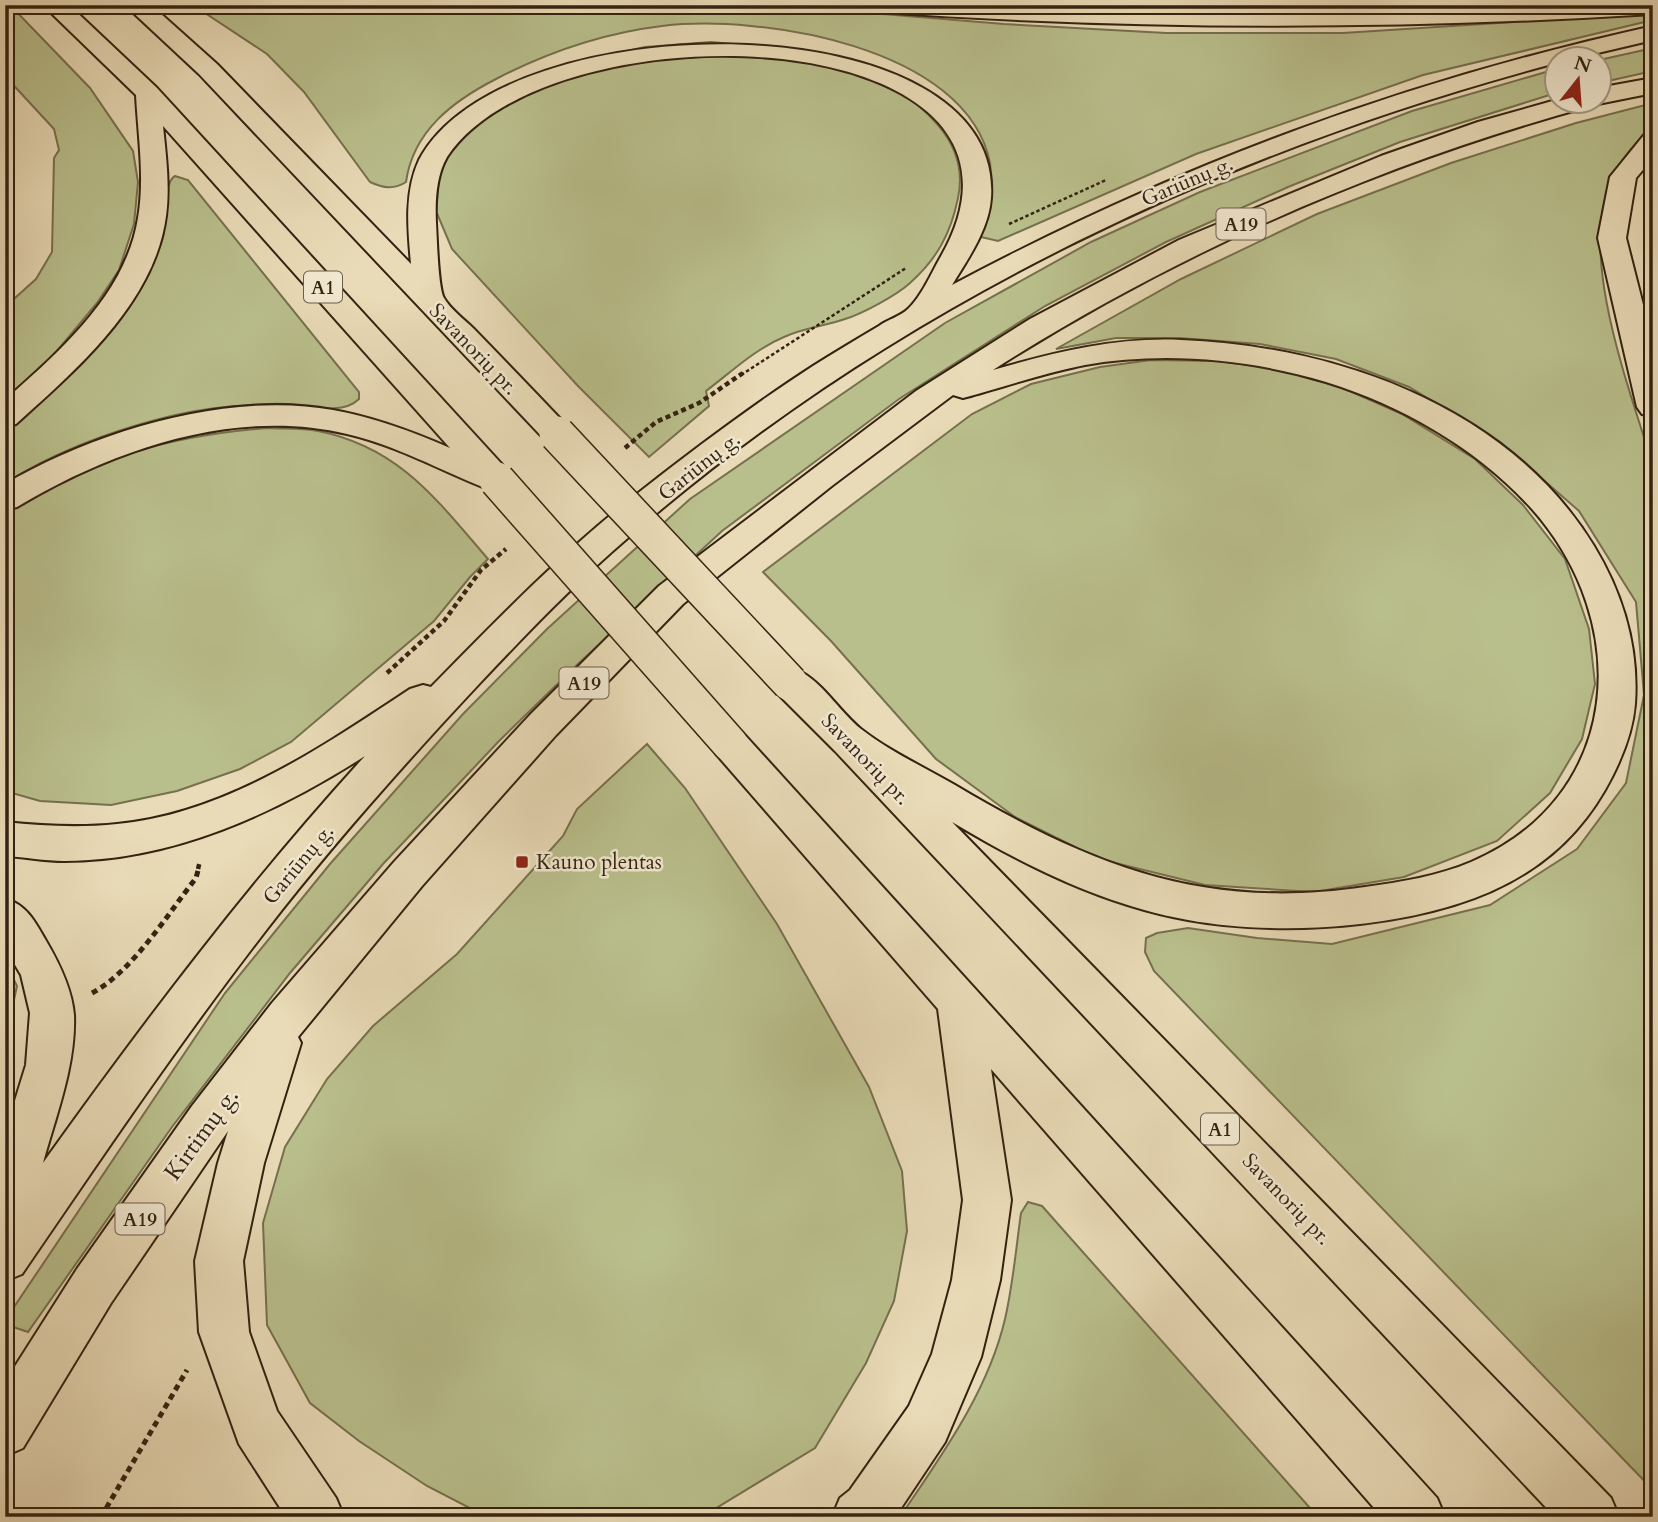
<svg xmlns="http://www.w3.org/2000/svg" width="1658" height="1522" font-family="Cardo,serif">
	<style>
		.green { fill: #b9bf8c; stroke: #76704e; stroke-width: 2 }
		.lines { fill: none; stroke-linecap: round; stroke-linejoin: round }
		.trunk-casing { stroke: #342211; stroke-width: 4 }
		.path-far2 { stroke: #342211; stroke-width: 2.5; stroke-dasharray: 3.5 2.5; stroke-linecap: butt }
		.path-far1 { stroke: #342211; stroke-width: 4.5; stroke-dasharray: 5 3.5; stroke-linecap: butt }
		.path { stroke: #342211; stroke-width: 5; stroke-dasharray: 6 4.5; stroke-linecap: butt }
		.trunk { fill: #e9dbb7; fill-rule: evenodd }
		.trunk-bridge-casing { stroke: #342211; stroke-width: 38; stroke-linecap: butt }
		.trunk-bridge { stroke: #e9dbb7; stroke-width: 35 }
		.poi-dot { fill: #8f2418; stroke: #f1e8d0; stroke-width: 2.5 }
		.labels { text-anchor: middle; stroke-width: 5; stroke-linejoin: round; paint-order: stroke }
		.shield { fill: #f1e8d0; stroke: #6d5d4a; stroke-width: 2 }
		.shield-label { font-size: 19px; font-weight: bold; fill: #342211 }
		.street-label { font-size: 21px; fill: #342211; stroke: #f1e8d0 }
		.poi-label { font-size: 21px; fill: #342211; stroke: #f1e8d0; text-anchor: start }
		.near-street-label { font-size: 24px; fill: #342211; stroke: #f1e8d0 }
	</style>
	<rect width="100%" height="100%" fill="#e9dbb7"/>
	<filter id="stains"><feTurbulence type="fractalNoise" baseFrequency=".00286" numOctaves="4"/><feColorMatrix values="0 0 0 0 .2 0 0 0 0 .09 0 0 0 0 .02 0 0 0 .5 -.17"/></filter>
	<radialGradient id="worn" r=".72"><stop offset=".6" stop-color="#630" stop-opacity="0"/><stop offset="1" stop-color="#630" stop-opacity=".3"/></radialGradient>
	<!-- green -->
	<g class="green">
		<polygon points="5,5 10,5 90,88 133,151 138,182 134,224 119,270 97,303 47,363 5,406 5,307 36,279 52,252 54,158 59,150 54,129 5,76"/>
		<path d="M193,5H773L1004,24L1166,33H1343L1653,13V20L1423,75L1196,154L998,241L981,237C983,220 993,178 990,163C967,46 759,14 662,26C604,33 548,52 496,79C453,101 413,131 406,182C394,190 383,188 370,182L304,92L267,54Z"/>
		<polygon points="979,5 1562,5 1330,15"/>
		<path d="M711,42C792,48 882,60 938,125C956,146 964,170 958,198C951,233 937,259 910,283C897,295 862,314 845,319C825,326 803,328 784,337C755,349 730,373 706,391L709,406L649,457L578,386L452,249L436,211L439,175L459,136L536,80L591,59L645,47Z"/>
		<polygon points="1653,48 1653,71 1599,83 1599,60"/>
		<polygon points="1556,69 1556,93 1400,142 1288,187 1166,242 1045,306 899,399 722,531 578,664 499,741 383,864 290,973 172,1127 28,1332 13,1327 10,1313 225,993 330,864 463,714 547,629 690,499 945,323 1091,242 1200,192 1412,111"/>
		<path d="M1653,103V125C1636,143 1618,161 1609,185C1580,263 1630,389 1653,466V1490L1154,971L1145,952L1146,938L1157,933L1188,928L1257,938L1332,944L1490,905L1577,849L1626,783L1644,695L1636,602L1579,511L1500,442L1409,387L1336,359L1260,344L1179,338H1116L1056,349L1181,279L1317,214L1451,163L1576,123Z"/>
		<path d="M175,176L188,180L359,392V399C342,416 308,405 287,404C271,403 254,405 238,406C166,410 65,444 5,484V432C59,387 128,328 154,262C157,254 161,245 163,237C166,222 163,182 175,176Z"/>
		<polygon points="1151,360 1217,361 1279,369 1343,388 1402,414 1475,459 1523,505 1565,559 1589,629 1595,684 1582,739 1550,793 1497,841 1404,877 1314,892 1205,885 1099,859 1015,817 936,759 831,641 763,572 972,414 1031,384 1100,367"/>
		<path d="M269,428C285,429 302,428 318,431C399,447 437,500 488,559L470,577L434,621L291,742L240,769L177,791L111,805L40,801L5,791V514C94,458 164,436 269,428Z"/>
		<polygon points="647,744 685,788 777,924 869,1087 902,1171 907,1231 894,1301 866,1363 815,1448 713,1510 691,1517 487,1517 427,1486 359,1441 310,1403 267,1325 263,1223 285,1147 327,1079 373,1026 457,954 563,836 577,809"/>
		<polygon points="5,961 17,986 5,1041"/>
		<path d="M1028,1202L1042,1206L1318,1517H900C941,1456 988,1392 1005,1319C1013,1285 1016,1248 1021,1213Z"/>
	</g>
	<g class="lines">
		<!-- trunk casing -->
		<g class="trunk-casing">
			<g id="trunk">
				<path d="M43,5H69L157,88L509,472L513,480L509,488L497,491L485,488C440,470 395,445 347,434C235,407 112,450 17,507L5,510V484C96,431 228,391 333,410C374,417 413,432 450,448L163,126C166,155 170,187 166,216C155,302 76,370 16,424L5,427V400C60,351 126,294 138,218C145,178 138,135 136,95Z"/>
				<path d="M125,5H151L217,64L411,264C408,230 404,192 419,160C503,0 1005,0 991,198C989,229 968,259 952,285C1177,165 1404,81 1653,26V40L1568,60H1556V63C1221,152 893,307 630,536C576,582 527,633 479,684C405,763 333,844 267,929C181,1040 102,1157 22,1274L5,1281V1133L26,1065L30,1013L21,975L5,948V898C27,906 34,920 45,939C58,961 72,988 74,1015C76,1065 56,1115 43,1163C144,1022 248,884 365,756C276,813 173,861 64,861C45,861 25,857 5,856V822C43,826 79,828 117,824C225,814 322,747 410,689L423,685L431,687C498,619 565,549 642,490C697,447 754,404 813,366C835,352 857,339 879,326C887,320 901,316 908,309C921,297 931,274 940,258C1078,20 552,0 447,157C436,176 435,201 436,223C437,238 438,288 444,298C450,309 465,320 474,329C505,361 537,394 568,427L573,434L568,441L557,445L546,441L199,74Z"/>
				<path d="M866,5H991L1266,13L1653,5V14C1394,30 1137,30 878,12L870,10Z"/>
				<path d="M1653,78V93L1598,104L1590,102L1587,107C1378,165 1176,253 993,370C1055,352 1116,337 1181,340C1337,346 1509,407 1594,546C1623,594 1639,647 1635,704C1633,729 1624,753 1613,775C1593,815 1565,848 1527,872C1441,928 1286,938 1188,920C1104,905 1025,866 952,822L1611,1498L1619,1517H1555L835,751L777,693L772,683L777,673C786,670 794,668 803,673C825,686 841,713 861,729C889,751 924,767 955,785C1091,866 1204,911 1365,887C1401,882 1438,876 1471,862C1623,797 1634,624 1532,509C1478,449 1403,406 1326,382C1250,359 1164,351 1085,365C1044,373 1004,387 963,398L953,395L833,485L683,604L556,735L422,886L298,1037L301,1043L264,1163L243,1261L249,1332L277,1411L336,1498L344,1517H286L239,1444L199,1332L195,1261L218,1163L228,1131L111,1303L23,1448L5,1456V1382L77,1269L192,1106L272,1003L394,862L530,715L659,586L916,391L1030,319L1179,240L1381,156L1478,122L1556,100L1598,102V88Z"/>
				<polygon points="1653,133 1653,158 1636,178 1626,238 1653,344 1653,417 1642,414 1637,407 1598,238 1610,177 1644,135"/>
				<polygon points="730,729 743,733 1437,1498 1445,1517 1382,1517 991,1069 1011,1200 1000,1280 981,1357 945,1442 895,1517 832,1517 840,1498 850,1490 909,1406 932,1354 952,1280 963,1200 938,1009 717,755 711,744 717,733"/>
			</g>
		</g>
		<!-- path-far2 -->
		<g class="path-far2">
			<polyline points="1009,224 1106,180"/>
			<polyline points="741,375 906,268"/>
		</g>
		<!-- path-far1 -->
		<g class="path-far1">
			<polyline points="625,448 656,422 699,403 743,373"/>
			<polyline points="387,673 444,621 481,570 506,549"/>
			<polyline points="198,869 200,861"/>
		</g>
		<!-- path -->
		<g class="path">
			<path d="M92,993C133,971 167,915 196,878L199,867"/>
			<polyline points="101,1517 187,1370"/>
		</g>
		<!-- trunk -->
		<use href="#trunk" class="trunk"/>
		<!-- trunk-bridge casing -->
		<g class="trunk-bridge-casing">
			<g id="trunk-bridge">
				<polyline points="557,434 790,683"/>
				<polyline points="497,480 730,744"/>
			</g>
		</g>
		<!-- trunk-bridge -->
		<use href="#trunk-bridge" class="trunk-bridge"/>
	</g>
	<!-- markers -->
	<rect class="poi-dot" x="515" y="855" width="14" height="14" rx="3.5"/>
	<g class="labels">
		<!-- shield labels -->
		<g class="shield">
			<rect x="1216.5" y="208.5" width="49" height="31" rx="5"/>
			<rect x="304" y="271.5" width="38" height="31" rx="5"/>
			<rect x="559.5" y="667.5" width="49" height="31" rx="5"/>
			<rect x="1201" y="1113.5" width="38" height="31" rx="5"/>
			<rect x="115.5" y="1203.5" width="49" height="31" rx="5"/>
		</g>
		<g class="shield-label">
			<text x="1241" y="231">A19</text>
			<text x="323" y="294">A1</text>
			<text x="584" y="690">A19</text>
			<text x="1220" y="1136">A1</text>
			<text x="140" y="1226">A19</text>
		</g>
		<!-- street labels -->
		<g class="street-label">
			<text transform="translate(1187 181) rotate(-23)" y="7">Gariūnų g.</text>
			<text transform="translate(474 349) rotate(46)" y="7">Savanorių pr.</text>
			<text transform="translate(699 466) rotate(-38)" y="7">Gariūnų g.</text>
			<text transform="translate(866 759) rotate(46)" y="7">Savanorių pr.</text>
			<text transform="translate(298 864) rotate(-50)" y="7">Gariūnų g.</text>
			<text transform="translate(1287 1199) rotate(46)" y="7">Savanorių pr.</text>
		</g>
		<!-- poi labels -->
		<g class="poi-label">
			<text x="536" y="869">Kauno plentas</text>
		</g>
		<!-- near-street labels -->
		<g class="near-street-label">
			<text transform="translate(201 1134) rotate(-54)" y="8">Kirtimų g.</text>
		</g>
	</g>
	<!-- margin -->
	<rect width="1658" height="1522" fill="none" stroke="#e9dbb7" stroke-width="28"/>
	<rect x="7" y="7" width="1644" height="1508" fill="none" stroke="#342211" stroke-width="3.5"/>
	<rect x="14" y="14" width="1630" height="1494" fill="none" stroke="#342211" stroke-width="2"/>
	<!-- north arrow -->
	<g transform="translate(1578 80) rotate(17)"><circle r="33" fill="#f1e8d0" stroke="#a59984" stroke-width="2"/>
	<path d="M0-5L12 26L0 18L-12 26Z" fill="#8f2418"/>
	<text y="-10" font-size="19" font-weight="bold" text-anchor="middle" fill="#342211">N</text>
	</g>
	<rect width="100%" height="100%" filter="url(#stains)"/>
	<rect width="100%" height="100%" fill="url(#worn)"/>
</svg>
